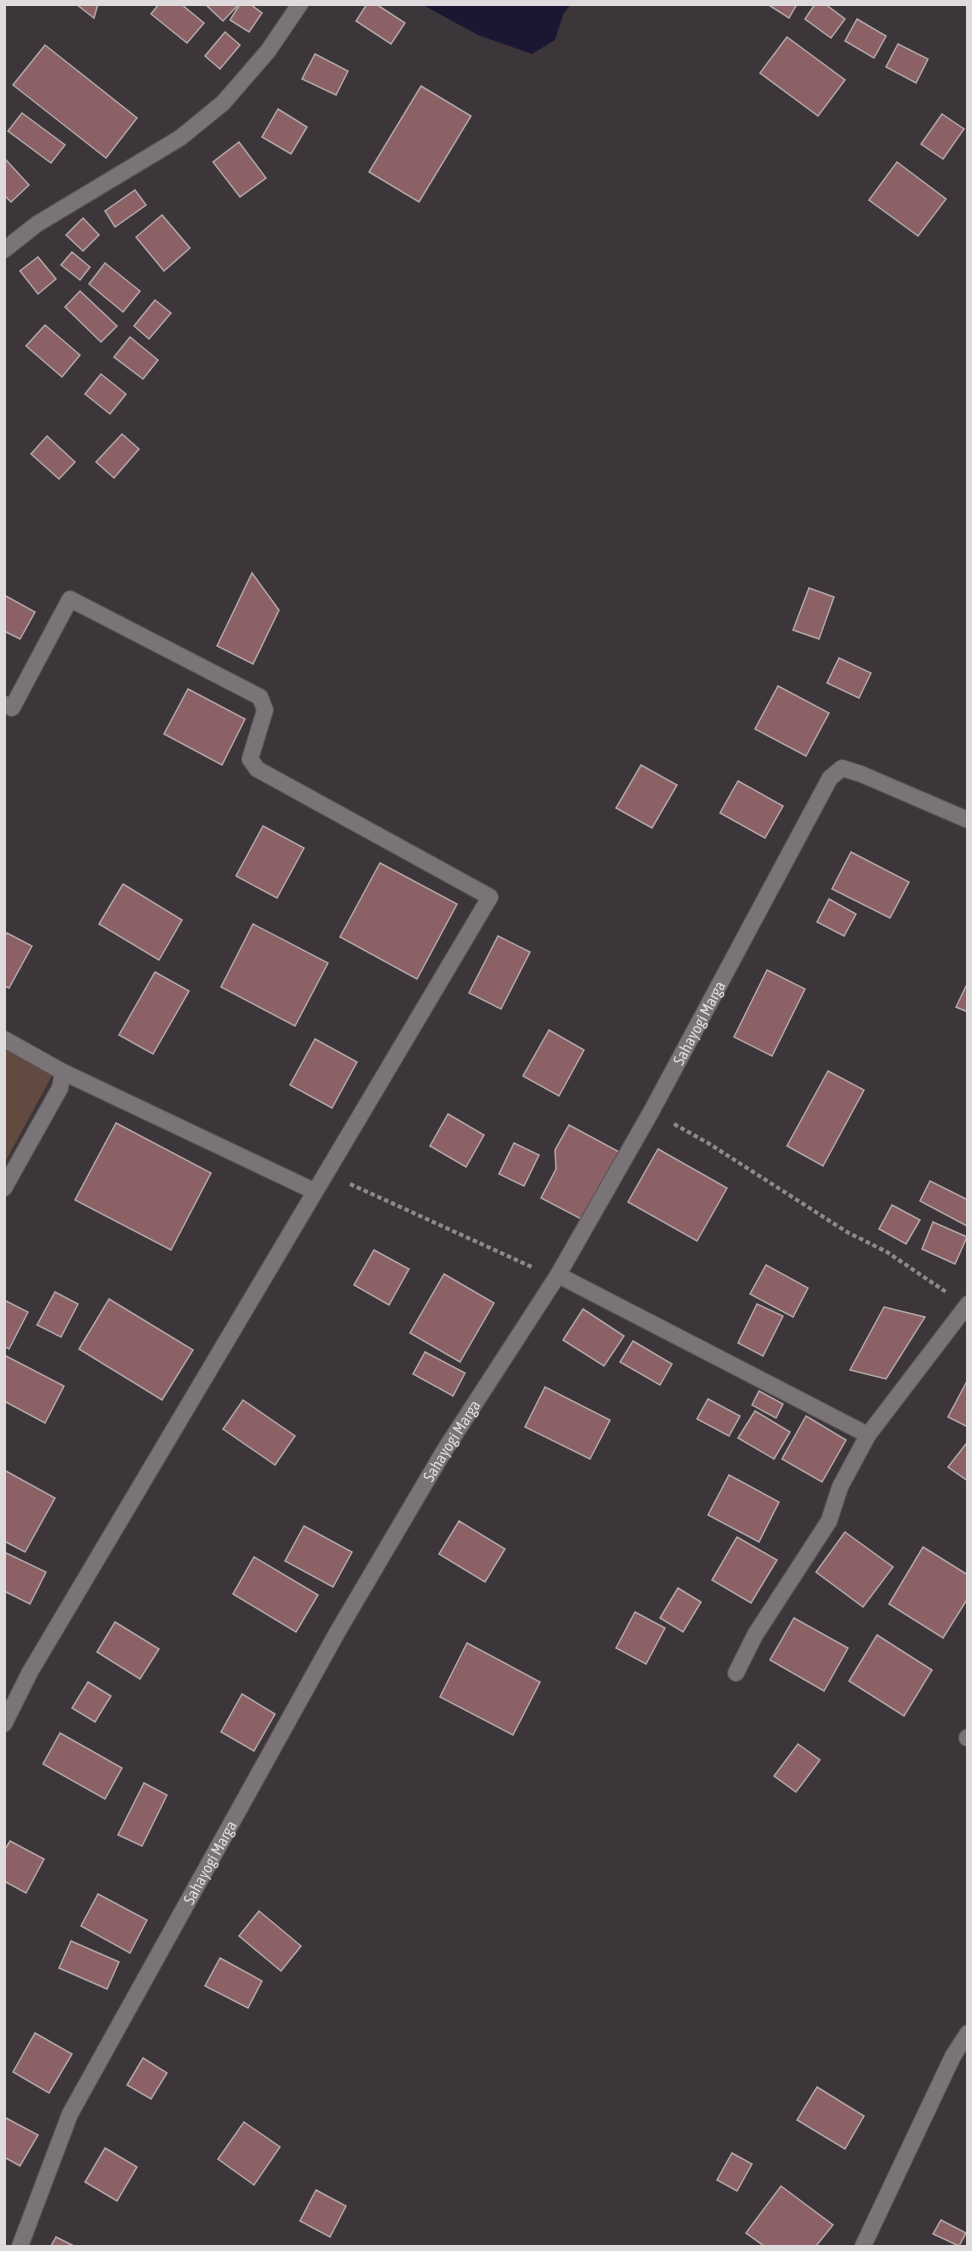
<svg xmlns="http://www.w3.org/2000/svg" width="972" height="2251" font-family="'Asap Condensed',sans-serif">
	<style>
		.green { fill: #624a41 }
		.water { fill: #1a1733 }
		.building { fill: #8b6166; stroke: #b1a7a8; stroke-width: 1.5 }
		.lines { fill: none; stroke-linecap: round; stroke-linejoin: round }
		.minor-casing { stroke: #585255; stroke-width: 18 }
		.path { stroke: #8f898c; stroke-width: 4; stroke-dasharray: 4.5 3; stroke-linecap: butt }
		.minor { stroke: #7a7377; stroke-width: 16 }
		.labels { text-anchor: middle; stroke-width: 5; stroke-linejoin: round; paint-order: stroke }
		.street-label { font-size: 16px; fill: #dfdbdd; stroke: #211e20 }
	</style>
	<rect width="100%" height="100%" fill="#3c3539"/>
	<!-- green -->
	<polygon class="green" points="5,1045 54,1072 5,1162"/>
	<!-- water -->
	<polygon class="water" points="423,5 570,5 563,15 555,40 532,54 478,35"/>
	<!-- building -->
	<g class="building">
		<polygon points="76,4 98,4 94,18"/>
		<polygon points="159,4 181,4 204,23 187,43 151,14"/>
		<polygon points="205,4 239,4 223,21"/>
		<polygon points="240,4 250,4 262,13 249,32 230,20"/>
		<polygon points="367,4 376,4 405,23 391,44 356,21"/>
		<polygon points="767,4 797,4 789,18"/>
		<polygon points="815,4 825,4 845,19 831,38 805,19"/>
		<polygon points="857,19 886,36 874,58 845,41"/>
		<polygon points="225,32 240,45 220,69 205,56"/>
		<polygon points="787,37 845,80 818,116 760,73"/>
		<polygon points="898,44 928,59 916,83 886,67"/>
		<polygon points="45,45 137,118 106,158 13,85"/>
		<polygon points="315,54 348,71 336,95 302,79"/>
		<polygon points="421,86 471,116 419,202 369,172"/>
		<polygon points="278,109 307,127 291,154 262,137"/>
		<polygon points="22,113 65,145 51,163 8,131"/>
		<polygon points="942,114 964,129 943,159 921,144"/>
		<polygon points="239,142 266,178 240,197 213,162"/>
		<polygon points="6,160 29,185 11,202 4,195 4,162"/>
		<polygon points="897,162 946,199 918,236 869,200"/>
		<polygon points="135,190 146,205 115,227 105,211"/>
		<polygon points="162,215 190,248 164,271 136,237"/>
		<polygon points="83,218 99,235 83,251 66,235"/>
		<polygon points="72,252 90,267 80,280 61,265"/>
		<polygon points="38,257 56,279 38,294 20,271"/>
		<polygon points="105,263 140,291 123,312 89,284"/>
		<polygon points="80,291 117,326 101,342 65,307"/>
		<polygon points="155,300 171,313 149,339 134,326"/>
		<polygon points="45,325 80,355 62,377 26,346"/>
		<polygon points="130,337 158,360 143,379 114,357"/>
		<polygon points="101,374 126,394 110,414 85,394"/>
		<polygon points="122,434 139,449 114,478 96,462"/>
		<polygon points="47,436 75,462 59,479 31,454"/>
		<polygon points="252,573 279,610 253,664 217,646"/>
		<polygon points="809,588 834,597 819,639 793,630"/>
		<polygon points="4,595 35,612 20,639 4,631"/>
		<polygon points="839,658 871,673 859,698 827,683"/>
		<polygon points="778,686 829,713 806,756 755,729"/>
		<polygon points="188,689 245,719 222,765 164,734"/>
		<polygon points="641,765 677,785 652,828 616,808"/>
		<polygon points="738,781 783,806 765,838 720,813"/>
		<polygon points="263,826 304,848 277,898 236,876"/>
		<polygon points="851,852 909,882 890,918 832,889"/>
		<polygon points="380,863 457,904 417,979 340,937"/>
		<polygon points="123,884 182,920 159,960 99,924"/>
		<polygon points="829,899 856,914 844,936 817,922"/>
		<polygon points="253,924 328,963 295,1026 221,987"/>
		<polygon points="7,933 32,946 9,988 4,986 4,937"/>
		<polygon points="498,936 530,952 501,1009 469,993"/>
		<polygon points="767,970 805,989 772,1056 734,1037"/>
		<polygon points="155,972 189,991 153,1054 119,1035"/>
		<polygon points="968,982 968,1012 956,1007"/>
		<polygon points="549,1030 584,1050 559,1096 523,1076"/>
		<polygon points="315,1039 357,1062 332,1108 290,1085"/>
		<polygon points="828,1071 864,1090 823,1166 787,1146"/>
		<polygon points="448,1114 484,1135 466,1167 430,1146"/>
		<polygon points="116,1123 211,1173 171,1250 75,1200"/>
		<polygon points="569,1125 623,1154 587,1222 541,1198 556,1169 555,1150"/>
		<polygon points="514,1143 539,1155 524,1186 499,1174"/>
		<polygon points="658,1149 727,1188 697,1241 628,1202"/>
		<polygon points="930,1181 968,1200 967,1226 920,1201"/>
		<polygon points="892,1205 920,1220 906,1244 879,1229"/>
		<polygon points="933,1222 967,1237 955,1264 922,1249"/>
		<polygon points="374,1250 409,1269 389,1305 354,1285"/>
		<polygon points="766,1265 808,1288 793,1317 750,1294"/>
		<polygon points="444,1274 494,1303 460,1362 410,1333"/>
		<polygon points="55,1292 78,1304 61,1337 37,1325"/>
		<polygon points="109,1299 193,1350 162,1400 79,1349"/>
		<polygon points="4,1300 28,1312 9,1349 4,1346"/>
		<polygon points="757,1304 783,1316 763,1356 738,1343"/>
		<polygon points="884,1307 925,1317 886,1379 850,1370"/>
		<polygon points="583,1309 624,1336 604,1366 563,1340"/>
		<polygon points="633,1341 672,1364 660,1385 620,1362"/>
		<polygon points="425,1352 465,1373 453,1396 413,1374"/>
		<polygon points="4,1355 64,1386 45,1423 4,1401"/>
		<polygon points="966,1383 968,1384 968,1427 948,1417"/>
		<polygon points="545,1387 610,1420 590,1459 525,1427"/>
		<polygon points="759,1391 783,1404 776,1418 752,1405"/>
		<polygon points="708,1399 740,1416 729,1436 697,1419"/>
		<polygon points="243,1400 295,1436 275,1465 223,1429"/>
		<polygon points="755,1411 790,1432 774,1459 738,1438"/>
		<polygon points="806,1416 846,1440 822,1482 782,1459"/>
		<polygon points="966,1444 968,1445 968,1481 948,1467"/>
		<polygon points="4,1470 55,1498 25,1552 4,1541"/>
		<polygon points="729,1475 779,1502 759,1542 708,1515"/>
		<polygon points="459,1521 505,1549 485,1582 439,1554"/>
		<polygon points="304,1526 352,1552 333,1587 285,1561"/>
		<polygon points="845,1532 893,1567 863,1607 816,1572"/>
		<polygon points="737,1537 777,1560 751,1603 712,1580"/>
		<polygon points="923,1547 968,1575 968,1598 943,1638 889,1604"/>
		<polygon points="4,1552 46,1572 30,1604 4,1591"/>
		<polygon points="254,1557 318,1595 296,1632 233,1594"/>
		<polygon points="678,1588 701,1602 683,1632 660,1618"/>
		<polygon points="635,1612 665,1628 646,1664 616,1648"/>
		<polygon points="794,1618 848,1648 824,1691 770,1660"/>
		<polygon points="115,1622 159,1649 140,1679 97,1652"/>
		<polygon points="877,1635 932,1670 904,1716 849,1681"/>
		<polygon points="467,1643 540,1682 513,1735 440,1697"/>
		<polygon points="88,1682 111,1696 95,1722 72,1708"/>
		<polygon points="242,1694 275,1714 254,1751 221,1732"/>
		<polygon points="60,1733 122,1768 105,1799 43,1764"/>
		<polygon points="798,1744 820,1760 796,1792 774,1776"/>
		<polygon points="144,1783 167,1795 142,1846 118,1835"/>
		<polygon points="10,1841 44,1859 26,1893 4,1881 4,1851"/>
		<polygon points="98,1894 147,1920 130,1953 81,1926"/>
		<polygon points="259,1911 301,1946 281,1971 239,1936"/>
		<polygon points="71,1941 119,1962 107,1989 59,1968"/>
		<polygon points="220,1958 262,1981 248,2008 205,1986"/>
		<polygon points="35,2033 72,2054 49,2093 13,2072"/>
		<polygon points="143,2058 167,2073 151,2099 127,2085"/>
		<polygon points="817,2087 864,2116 845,2149 797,2120"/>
		<polygon points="4,2117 38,2135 20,2166 4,2157"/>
		<polygon points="244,2122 280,2147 254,2185 218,2159"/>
		<polygon points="105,2148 137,2167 117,2201 85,2182"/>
		<polygon points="732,2153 752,2164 737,2191 717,2180"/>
		<polygon points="781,2186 833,2225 816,2246 764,2246 746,2233"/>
		<polygon points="316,2190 346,2206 330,2237 300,2221"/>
		<polygon points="941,2220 966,2233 959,2246 933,2234"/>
		<polygon points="56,2237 74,2246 51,2246"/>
	</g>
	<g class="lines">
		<!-- minor casing -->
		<g class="minor-casing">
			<g id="minor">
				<polyline points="4,250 37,224 180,138 223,103 268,51 300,4"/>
				<polyline points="4,704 12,708 70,599 260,697 265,710 250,759 257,769 490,897 30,1672 4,1724"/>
				<polyline points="4,1039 63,1072 314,1191"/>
				<polyline points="4,1188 60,1088 63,1072"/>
				<polyline points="558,1275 868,1435 968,1304"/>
				<polyline points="736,1673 755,1635 829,1521 840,1487 868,1435"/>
				<polyline points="967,1738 968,1737"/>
				<path id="s1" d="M20,2246L70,2114L338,1631L444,1451L558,1275L651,1112L830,778L842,768L861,774L968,820"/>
				<polyline points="863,2246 953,2056 968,2033"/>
			</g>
		</g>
		<!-- path -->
		<g class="path">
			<polyline points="674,1124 708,1143 847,1232 887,1252 946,1292"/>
			<polyline points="350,1184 534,1268"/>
		</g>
		<!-- minor -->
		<use href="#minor" class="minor"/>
	</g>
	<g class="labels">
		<!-- street labels -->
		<g class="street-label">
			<text dy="6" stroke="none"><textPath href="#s1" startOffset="1401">Sahayogi Marga</textPath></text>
			<text dy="6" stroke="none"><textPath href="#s1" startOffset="915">Sahayogi Marga</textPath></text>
			<text dy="6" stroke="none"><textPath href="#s1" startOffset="429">Sahayogi Marga</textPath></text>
		</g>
	</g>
	<!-- border -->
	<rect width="972" height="2251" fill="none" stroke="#dfdbdd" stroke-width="12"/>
</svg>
